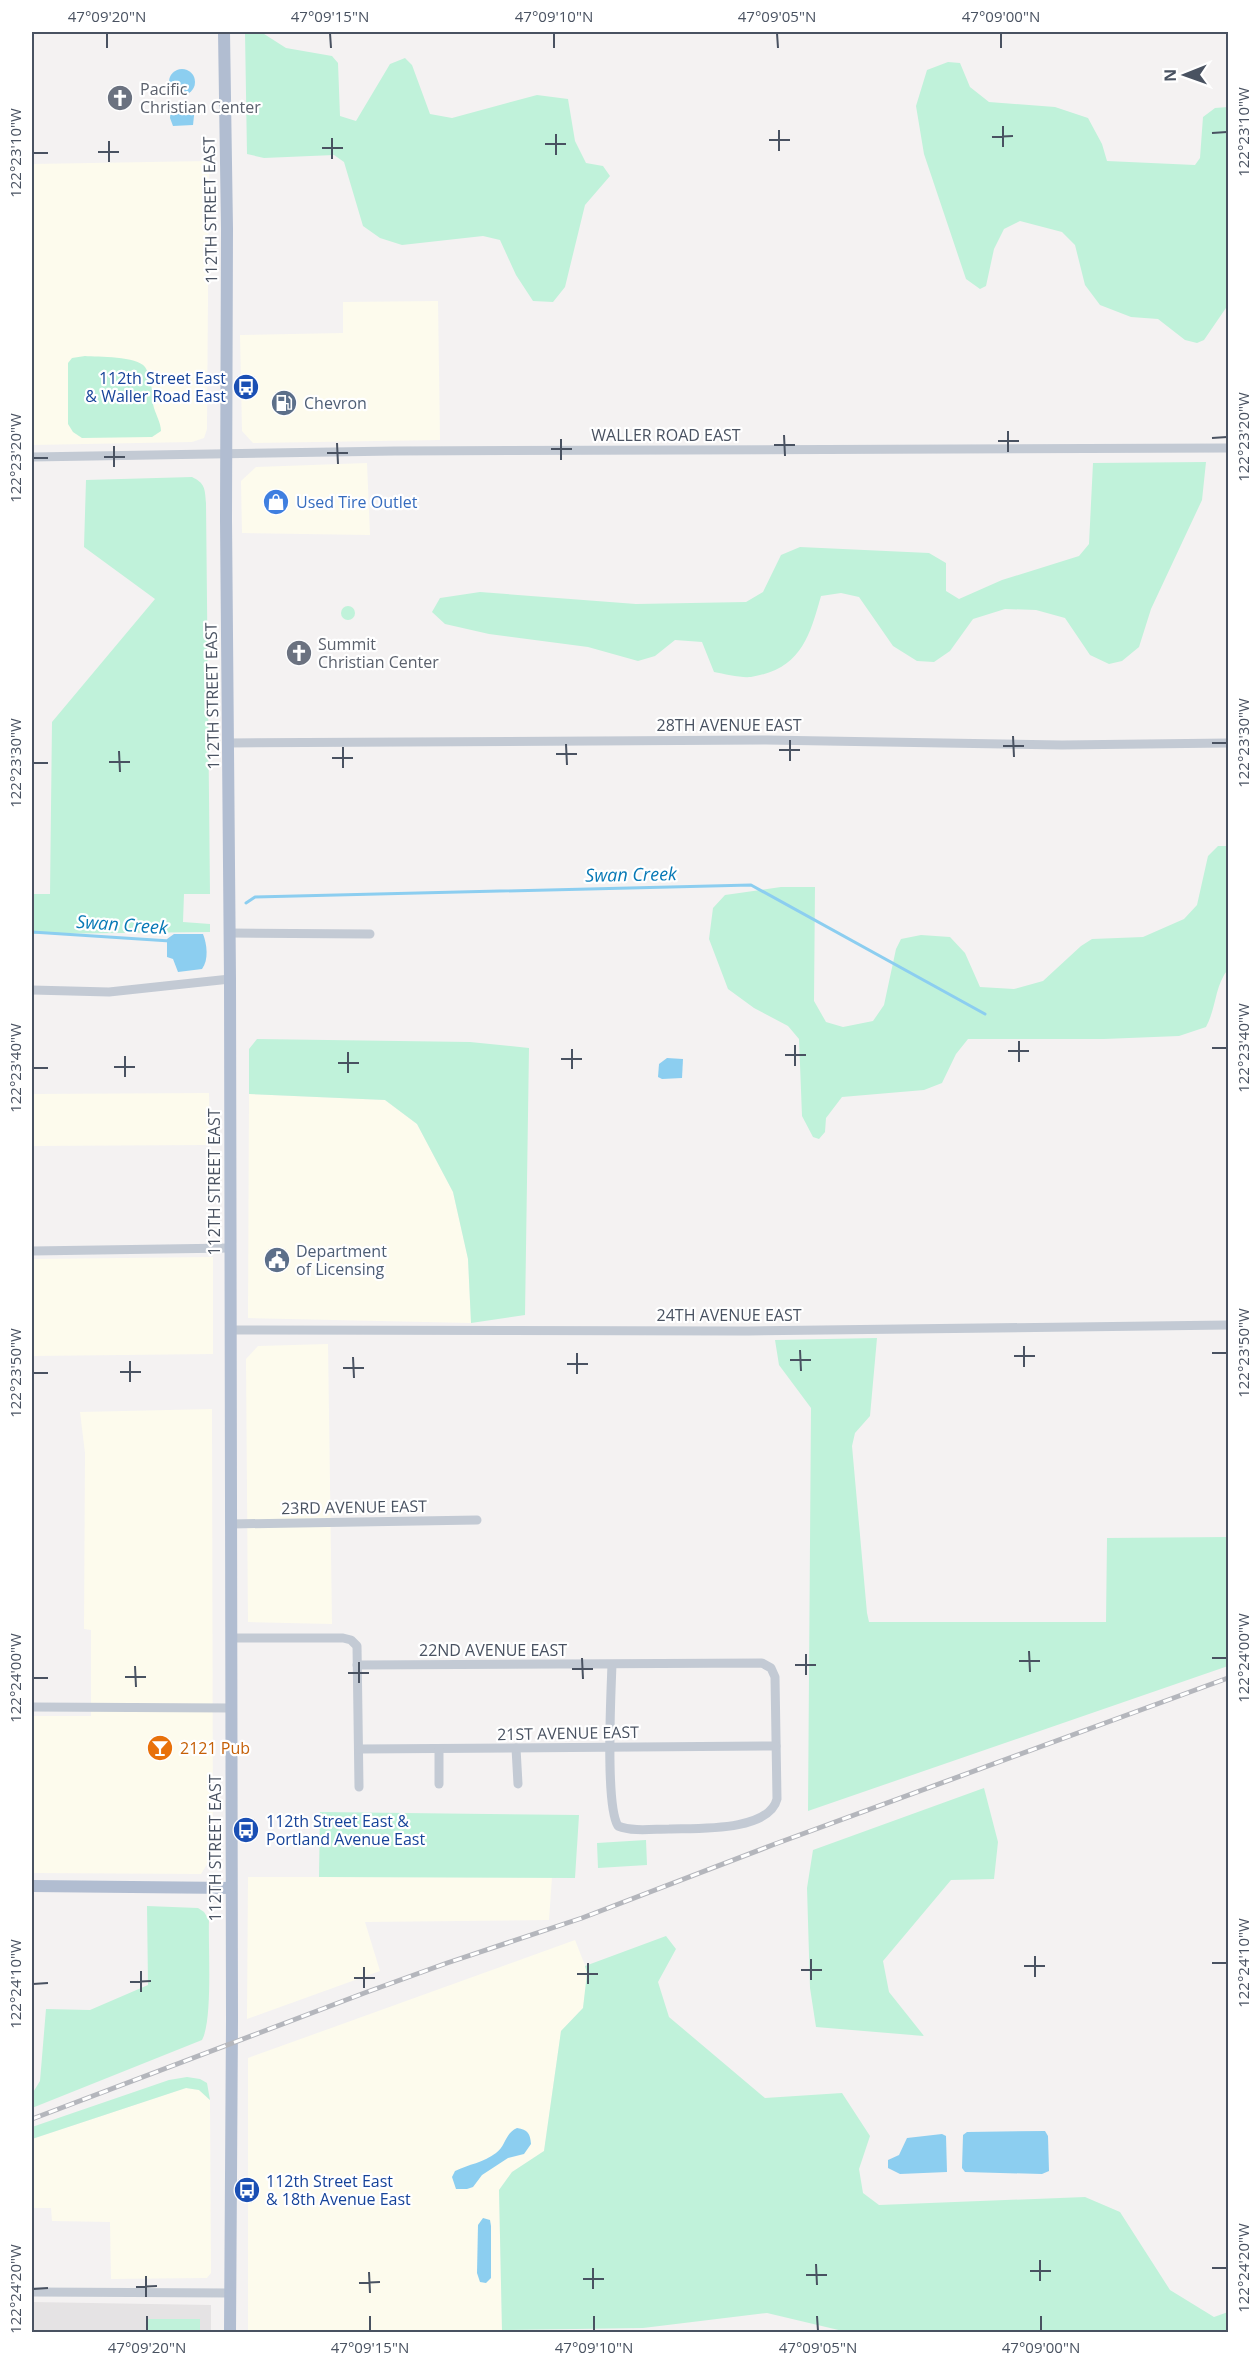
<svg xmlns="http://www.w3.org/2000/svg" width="1260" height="2364" font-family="'Open Sans',sans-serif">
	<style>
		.commercial { fill: #fdfbed }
		.education { fill: #e5e3e4 }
		.green { fill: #c0f2da }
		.water { fill: #8ccef0 }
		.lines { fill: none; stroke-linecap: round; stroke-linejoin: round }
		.stream { stroke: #8ccef0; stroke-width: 3 }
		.minor { stroke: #c3cad4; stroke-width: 9 }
		.major { stroke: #b1bdd1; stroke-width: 12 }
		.rail-casing { stroke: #b4b6bc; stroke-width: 5 }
		.rail { stroke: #fff; stroke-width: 3; stroke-dasharray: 9; stroke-linecap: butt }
		.ticks { fill: none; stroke: #495261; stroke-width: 2 }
		.labels { text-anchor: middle; stroke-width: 4.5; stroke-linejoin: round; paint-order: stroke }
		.worship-label { font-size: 16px; fill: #5b616d; stroke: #fff; text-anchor: start }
		.street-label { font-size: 16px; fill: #495261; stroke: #fff }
		.transit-label { font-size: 16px; fill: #164399; stroke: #fff; text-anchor: start }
		.service-label { font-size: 16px; fill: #4e5e75; stroke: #fff; text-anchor: start }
		.shop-label { font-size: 16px; fill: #366cbe; stroke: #fff; text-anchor: start }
		.food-label { font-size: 16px; fill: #c56008; stroke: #fff; text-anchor: start }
		.water-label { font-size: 18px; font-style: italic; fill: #0779b6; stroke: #fff }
		.neatline { fill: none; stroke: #495261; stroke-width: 2 }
		.ticks-label { font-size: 15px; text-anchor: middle; fill: #495261 }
	</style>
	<rect width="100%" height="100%" fill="#f4f2f2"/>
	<!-- commercial -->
	<g class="commercial">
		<polygon points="209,161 207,429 204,438 192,442 32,445 32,164"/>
		<polygon points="438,301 440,440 253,443 242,431 240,335 343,333 343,302"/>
		<polygon points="367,463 370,535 242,533 241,481 256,467"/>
		<polygon points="209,1093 210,1145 32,1146 32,1094"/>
		<polygon points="249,1094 385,1100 417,1124 453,1192 468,1259 471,1323 248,1318"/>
		<polygon points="213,1257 213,1354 32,1356 32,1259"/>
		<polygon points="328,1344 332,1624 248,1622 246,1359 258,1346"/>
		<polygon points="212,1409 213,1855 201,1874 32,1873 32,1716 91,1716 91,1630 84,1629 85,1453 80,1412"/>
		<polygon points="248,1877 552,1877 549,1920 365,1922 380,1971 247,2019"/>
		<polygon points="575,1940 588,1973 583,2008 561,2031 544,2151 512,2172 499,2190 502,2332 248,2332 248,2058"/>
		<polygon points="186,2088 199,2090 210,2100 211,2273 207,2278 111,2279 110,2222 52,2221 51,2208 32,2208 32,2139"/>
	</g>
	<!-- education -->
	<polygon class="education" points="32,2302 211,2305 211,2332 32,2332"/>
	<!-- green -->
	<g class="green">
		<polygon points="261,32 286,48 332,56 338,63 340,116 356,121 390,64 405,58 412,65 430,114 452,118 537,95 568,99 575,141 586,163 603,166 610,176 585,205 565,287 553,302 533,301 516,275 500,240 483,236 402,245 380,238 363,226 344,162 334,155 264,158 247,154 245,33"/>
		<polygon points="948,62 960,63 970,87 989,102 1055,107 1088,118 1102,144 1107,161 1195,165 1200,158 1203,117 1215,108 1228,107 1228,305 1204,340 1197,343 1185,340 1158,319 1131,317 1100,305 1085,285 1075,245 1062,232 1020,221 1004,229 994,249 986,286 980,289 966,279 924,154 916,106 927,70"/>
		<path d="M85,356C98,357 137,356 145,367C152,377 152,393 153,404C155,414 161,422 161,431L152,437L82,438L73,432L68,424V363L72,358Z"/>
		<path d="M1206,462L1202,500L1151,609L1139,647L1122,661L1109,664L1090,655L1065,618L1036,610L1005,609L973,619L950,651L934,662L917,661L893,646L859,597L841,593L821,596C809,639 800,669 751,677C740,678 725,674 714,672L702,642L675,640L655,656L638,661L588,647L489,634L445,624L432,612L440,598L480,592L636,604L746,602L763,592L781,555L800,547L929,553L946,563V591L959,599L1002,580L1079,556L1089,544L1093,463Z"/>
		<path d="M192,477C205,483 205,489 206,503L210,894H184L183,922L210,924V932L32,934V894H50L52,722L155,599L84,547L86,480Z"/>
		<circle cx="348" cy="613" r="7"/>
		<path d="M1218,846H1228V969C1214,988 1217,1006 1206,1027L1179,1036L1104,1039H968L956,1054L942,1083L924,1090L842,1097L826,1118L825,1132L819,1139L813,1137L802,1116L799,1039L788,1026L754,1008L728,989L709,939L713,908L725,895L781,887H815L814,1001L826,1022L843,1027L873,1021L884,1005L896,949L901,939L921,935L950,937L965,953L980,987L1014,989L1043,981L1081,946L1092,939L1143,937L1184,919L1197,905L1208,856Z"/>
		<polygon points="257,1039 470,1042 529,1048 525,1315 471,1323 468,1259 453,1192 417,1124 385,1100 249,1094 249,1049"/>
		<polygon points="877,1338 870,1416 855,1433 852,1446 867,1613 869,1622 1106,1622 1107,1538 1228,1537 1228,1666 808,1811 811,1408 779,1365 775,1340"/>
		<polygon points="984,1788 998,1842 994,1879 951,1880 883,1961 889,1992 924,2036 816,2027 810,1988 807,1888 813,1850"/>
		<polygon points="320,1812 579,1815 575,1878 319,1877"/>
		<polygon points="646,1840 647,1865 598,1868 597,1843"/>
		<path d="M147,1906L198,1908L204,1912L209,1920C208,1946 213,2020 202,2040L32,2108V2094L40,2081L46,2009L90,2010L148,1985Z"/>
		<polygon points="666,1936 676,1949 658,1982 669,2017 765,2098 842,2093 870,2136 859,2169 863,2193 879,2205 1085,2197 1120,2212 1170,2290 1214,2317 1228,2312 1228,2332 847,2332 767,2313 643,2328 502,2330 499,2190 512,2172 544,2151 561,2031 583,2008 587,1973 585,1966"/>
		<polygon points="187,2077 200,2079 207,2083 210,2100 199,2090 186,2088 32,2139 32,2127 169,2080"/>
		<rect x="148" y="2319" width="52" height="13"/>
	</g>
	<!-- water -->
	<g class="water">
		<circle cx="182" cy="82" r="13"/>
		<polygon points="176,104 193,104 195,107 193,125 173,126 170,118 171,108"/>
		<path d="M174,934H203C207,944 209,960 202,969L178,972L173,959L167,957V939Z"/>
		<polygon points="667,1058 683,1059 682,1078 662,1079 658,1077 659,1064"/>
		<path d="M517,2128C528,2130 530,2133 531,2144L524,2154L508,2158L482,2175L473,2187L467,2189H456L452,2177L455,2171C469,2164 483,2163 496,2153C506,2146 505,2133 517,2128Z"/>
		<polygon points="1045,2131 1048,2136 1049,2171 1042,2174 965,2172 962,2168 963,2135 967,2132"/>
		<polygon points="942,2134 946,2136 947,2172 900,2174 888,2168 888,2160 899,2155 907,2138"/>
		<polygon points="483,2218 490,2220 491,2226 491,2278 486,2283 480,2282 477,2273 478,2225"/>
	</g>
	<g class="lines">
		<!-- stream -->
		<g class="stream">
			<polyline points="246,903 255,897 751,885 985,1014"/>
			<polyline points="32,932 170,941"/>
		</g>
		<!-- minor -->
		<g class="minor">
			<polyline points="32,457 395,451 1228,448"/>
			<polyline points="229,743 766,740 1062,745 1228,743"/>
			<polyline points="230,933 370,934"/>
			<polyline points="32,990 109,992 230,979"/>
			<polyline points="32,1251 230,1248"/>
			<polyline points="231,1330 748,1331 1228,1325"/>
			<polyline points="231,1524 477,1520"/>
			<polyline points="231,1638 343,1638 351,1640 357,1646 359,1787"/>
			<path d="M357,1665L762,1663L771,1668L775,1677L777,1799C769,1832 695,1828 669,1829C653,1829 633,1832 618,1826C605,1805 611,1694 612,1664"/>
			<polyline points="32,1707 231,1708"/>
			<polyline points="516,1748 518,1784"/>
			<polyline points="360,1749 776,1746"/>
			<polyline points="439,1749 439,1784"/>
			<polyline points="32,2292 230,2293"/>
		</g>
		<!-- major -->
		<g class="major">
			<polyline points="224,32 227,229 226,520 230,979 232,2020 230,2332"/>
			<polyline points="32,1886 231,1888"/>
		</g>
		<!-- rail casing -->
		<g class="rail-casing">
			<polyline id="rail" points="32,2119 367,1992 447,1963 582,1918 775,1844 1228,1678"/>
		</g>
		<!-- rail -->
		<use href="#rail" class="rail"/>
	</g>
	<!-- ticks -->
	<path class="ticks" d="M107,33V48M330,33L331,48M554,33V48M777,33L778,48M1001,33V48M1003,126V147M779,130V151M1212,133L1227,132M556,134V155M992,137L1013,136M332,138V159M769,140H790M109,141V162M545,144H566M322,148H343M98,152H119M33,153H48M1008,431V452M784,435L785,456M1212,438L1227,437M561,439V460M998,441H1019M337,443L338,464M774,445H795M114,446V467M551,449H572M327,453H348M104,457H125M33,458H48M1013,736L1014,757M790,740V761M1212,743H1227M566,744L567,765M1003,746H1024M343,747V768M779,750H800M119,751L120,772M556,754H577M332,758H353M109,762H130M33,763H48M1019,1041V1062M795,1045V1066M1212,1048H1227M572,1049V1069M1008,1051H1029M348,1052V1073M785,1055H806M125,1056V1077M561,1059H582M338,1063H359M114,1067H135M33,1068H48M1024,1346V1367M800,1350L801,1371M577,1353V1374M1212,1353H1227M1014,1356H1035M353,1357L354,1378M790,1360H811M130,1361V1382M567,1364H588M343,1368H364M120,1372H141M33,1373H48M1029,1651L1030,1672M806,1654V1675M582,1658L583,1679M1212,1658H1227M1019,1661H1040M359,1662V1683M795,1665H816M135,1666L136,1687M572,1669H593M348,1673H369M125,1677H146M33,1678H48M1035,1956V1977M811,1959V1980M588,1963V1984M1212,1963H1227M1024,1966H1045M364,1967V1988M801,1970H822M141,1971V1992M577,1974H598M354,1978H375M130,1982L151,1981M33,1984L48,1983M1040,2260V2281M816,2264L817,2285M593,2268V2289M1212,2268H1227M1030,2271H1051M369,2272L370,2293M806,2275H827M146,2276V2297M583,2279H604M359,2283L380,2282M136,2287L157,2286M33,2289L48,2288M147,2316V2331M370,2316V2331M594,2316V2331M817,2316L818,2331M1041,2316V2331"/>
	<!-- icons -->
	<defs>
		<g id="church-disc" transform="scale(1.35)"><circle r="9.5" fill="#6b7280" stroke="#fff"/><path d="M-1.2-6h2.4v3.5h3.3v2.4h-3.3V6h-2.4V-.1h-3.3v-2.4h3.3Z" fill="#fff"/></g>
		<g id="bus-disc" transform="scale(1.35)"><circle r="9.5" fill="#1a4fb4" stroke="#fff"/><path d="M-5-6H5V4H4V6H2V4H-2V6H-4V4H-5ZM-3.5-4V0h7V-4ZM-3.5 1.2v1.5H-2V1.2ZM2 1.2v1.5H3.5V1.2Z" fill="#fff"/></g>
		<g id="fuel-disc" transform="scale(1.35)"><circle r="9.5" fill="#5c6f8a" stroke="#fff"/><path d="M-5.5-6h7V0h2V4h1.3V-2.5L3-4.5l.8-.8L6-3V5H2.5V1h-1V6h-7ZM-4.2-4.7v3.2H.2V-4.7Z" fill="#fff"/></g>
		<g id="shop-disc" transform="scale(1.35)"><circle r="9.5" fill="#3f7fe0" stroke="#fff"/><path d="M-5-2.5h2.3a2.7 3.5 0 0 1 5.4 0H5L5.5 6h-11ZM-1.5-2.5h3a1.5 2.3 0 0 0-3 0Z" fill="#fff"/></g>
		<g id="civic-disc" transform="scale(1.35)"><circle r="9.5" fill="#5c6f8a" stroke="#fff"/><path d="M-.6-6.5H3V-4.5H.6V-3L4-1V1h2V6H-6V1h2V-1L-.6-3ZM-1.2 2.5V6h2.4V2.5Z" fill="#fff"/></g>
		<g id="bar-disc" transform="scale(1.35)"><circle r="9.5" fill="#e8710a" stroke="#fff"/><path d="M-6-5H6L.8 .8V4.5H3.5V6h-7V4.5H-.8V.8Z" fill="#fff"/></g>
	</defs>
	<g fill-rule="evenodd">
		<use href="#church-disc" x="120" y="98"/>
		<use href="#bus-disc" x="246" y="387"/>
		<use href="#fuel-disc" x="284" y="403"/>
		<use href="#shop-disc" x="276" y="502"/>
		<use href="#church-disc" x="299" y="653"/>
		<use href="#civic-disc" x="277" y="1260"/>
		<use href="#bar-disc" x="160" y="1748"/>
		<use href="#bus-disc" x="246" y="1830"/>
		<use href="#bus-disc" x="247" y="2190"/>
	</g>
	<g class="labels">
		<!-- worship labels -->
		<g class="worship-label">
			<text x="140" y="95">Pacific<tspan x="140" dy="18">Christian Center</tspan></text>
			<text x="318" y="650">Summit<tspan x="318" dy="18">Christian Center</tspan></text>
		</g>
		<!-- street labels -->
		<g class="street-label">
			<text transform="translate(210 210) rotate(-91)" y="6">112TH STREET EAST</text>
			<text x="666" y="441">WALLER ROAD EAST</text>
			<text transform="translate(212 696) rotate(-91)" y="6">112TH STREET EAST</text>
			<text x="729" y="731">28TH AVENUE EAST</text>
			<text transform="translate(214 1182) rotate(-90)" y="6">112TH STREET EAST</text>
			<text x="729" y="1321">24TH AVENUE EAST</text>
			<text transform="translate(354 1507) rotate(-1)" y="6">23RD AVENUE EAST</text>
			<text x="493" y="1656">22ND AVENUE EAST</text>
			<text transform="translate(568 1733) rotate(-1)" y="6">21ST AVENUE EAST</text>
			<text transform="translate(215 1848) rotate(-90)" y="6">112TH STREET EAST</text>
		</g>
		<!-- transit labels -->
		<g class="transit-label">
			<text x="226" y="384" text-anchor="end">112th Street East<tspan x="226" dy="18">&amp; Waller Road East</tspan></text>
			<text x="266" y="1827">112th Street East &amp;<tspan x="266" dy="18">Portland Avenue East</tspan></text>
			<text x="266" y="2187">112th Street East<tspan x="266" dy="18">&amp; 18th Avenue East</tspan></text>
		</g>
		<!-- service labels -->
		<g class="service-label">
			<text x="304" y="409">Chevron</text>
			<text x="296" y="1257">Department<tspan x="296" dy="18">of Licensing</tspan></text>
		</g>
		<!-- shop labels -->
		<g class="shop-label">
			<text x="296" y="508">Used Tire Outlet</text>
		</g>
		<!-- food labels -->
		<g class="food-label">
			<text x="180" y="1754">2121 Pub</text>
		</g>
		<!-- water labels -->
		<g class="water-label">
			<text transform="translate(631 875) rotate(-1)" y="6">Swan Creek</text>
			<text transform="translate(122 925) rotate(4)" y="6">Swan Creek</text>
		</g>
	</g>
	<!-- border -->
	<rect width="1260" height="2364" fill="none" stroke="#ffffff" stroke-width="66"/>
	<!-- north arrow -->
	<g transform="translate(1185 75) rotate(269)" stroke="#ffffff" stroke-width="4.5" paint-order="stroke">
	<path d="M0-4.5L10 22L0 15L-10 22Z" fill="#495261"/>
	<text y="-9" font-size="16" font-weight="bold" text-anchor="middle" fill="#495261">N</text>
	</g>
	<rect x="33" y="33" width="1194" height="2298" class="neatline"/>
	<g class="ticks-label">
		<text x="107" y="22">47°09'20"N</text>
		<text x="330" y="22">47°09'15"N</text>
		<text x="554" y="22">47°09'10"N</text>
		<text x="777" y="22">47°09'05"N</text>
		<text x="1001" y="22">47°09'00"N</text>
		<text transform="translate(1244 132) rotate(-90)" y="5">122°23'10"W</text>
		<text transform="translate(16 153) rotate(-90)" y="5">122°23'10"W</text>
		<text transform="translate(1244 437) rotate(-90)" y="5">122°23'20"W</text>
		<text transform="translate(16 458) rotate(-90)" y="5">122°23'20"W</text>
		<text transform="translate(1244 743) rotate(-90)" y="5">122°23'30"W</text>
		<text transform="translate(16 763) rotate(-90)" y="5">122°23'30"W</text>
		<text transform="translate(1244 1048) rotate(-90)" y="5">122°23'40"W</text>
		<text transform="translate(16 1068) rotate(-90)" y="5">122°23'40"W</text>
		<text transform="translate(1244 1353) rotate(-90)" y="5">122°23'50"W</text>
		<text transform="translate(16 1373) rotate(-90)" y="5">122°23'50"W</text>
		<text transform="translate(1244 1658) rotate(-90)" y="5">122°24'00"W</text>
		<text transform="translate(16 1678) rotate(-90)" y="5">122°24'00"W</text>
		<text transform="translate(1244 1963) rotate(-90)" y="5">122°24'10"W</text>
		<text transform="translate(16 1984) rotate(-90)" y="5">122°24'10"W</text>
		<text transform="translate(1244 2268) rotate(-90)" y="5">122°24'20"W</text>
		<text transform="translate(16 2289) rotate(-90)" y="5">122°24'20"W</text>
		<text x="147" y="2353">47°09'20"N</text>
		<text x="370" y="2353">47°09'15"N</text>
		<text x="594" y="2353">47°09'10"N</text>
		<text x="818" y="2353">47°09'05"N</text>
		<text x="1041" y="2353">47°09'00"N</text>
	</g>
</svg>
